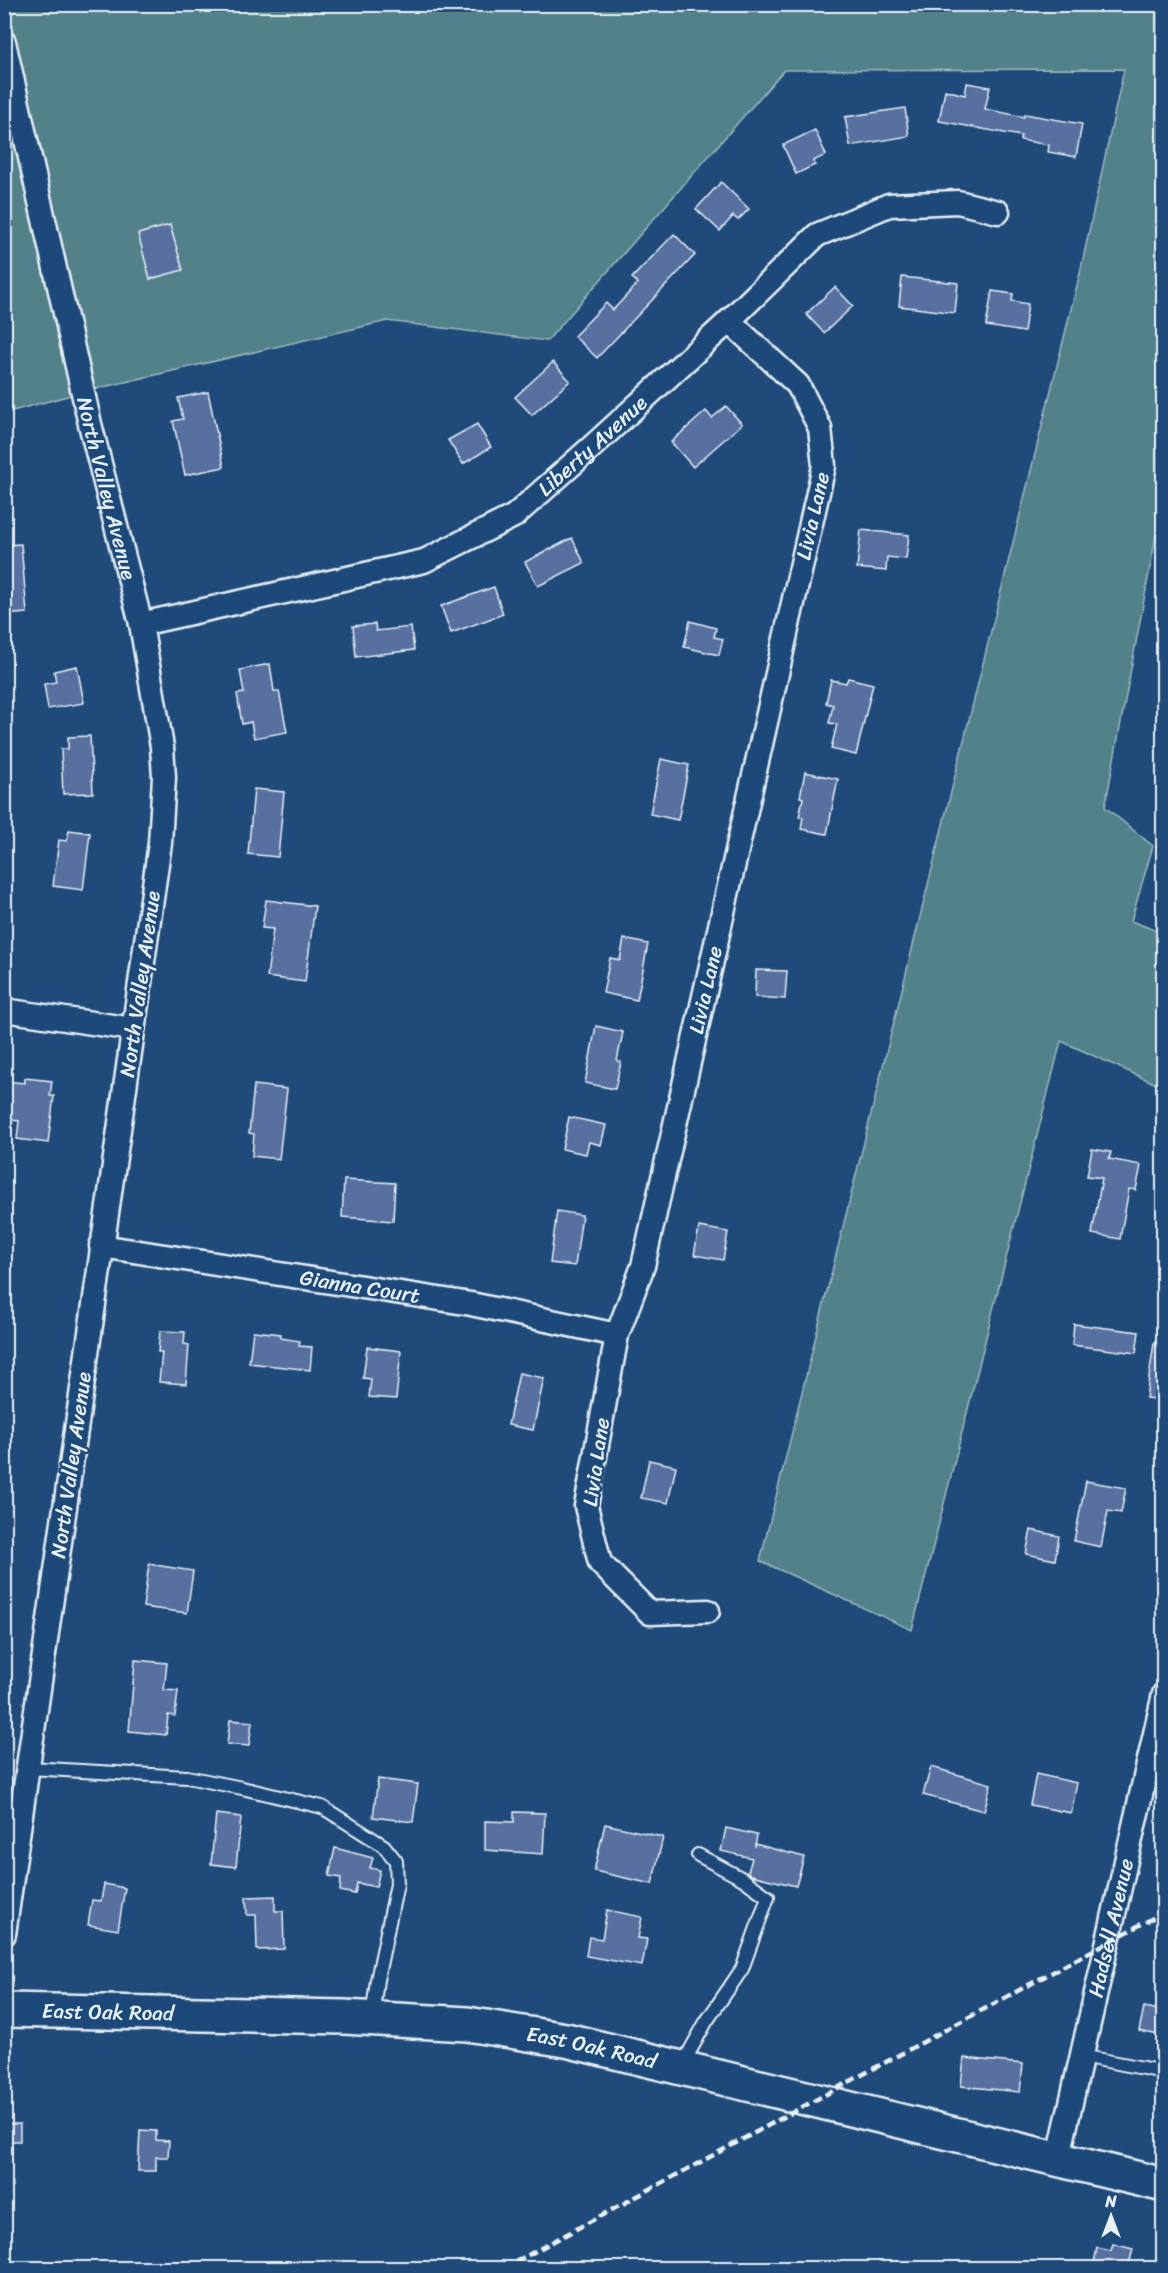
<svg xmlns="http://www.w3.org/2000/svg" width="1168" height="2273" font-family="Sriracha,sans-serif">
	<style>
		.green { fill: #53818a; stroke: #9eb9c1; stroke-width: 1.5 }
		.building { fill: #5970a0; stroke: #e8f1f8; stroke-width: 1.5 }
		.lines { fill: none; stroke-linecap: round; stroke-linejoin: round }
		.lane-casing { stroke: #e8f1f8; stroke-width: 16 }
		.street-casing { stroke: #e8f1f8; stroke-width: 27 }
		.secondary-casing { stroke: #e8f1f8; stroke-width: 38 }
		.lane { stroke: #1f4a7a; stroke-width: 12 }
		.street { stroke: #1f4a7a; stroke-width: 22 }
		.secondary { stroke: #1f4a7a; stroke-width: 33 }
		.rail { stroke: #e8f1f8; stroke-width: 4.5; stroke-dasharray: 9 4.5; stroke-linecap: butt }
		.labels { text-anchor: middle; stroke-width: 5; stroke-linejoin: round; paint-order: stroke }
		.street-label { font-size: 21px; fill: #e8f1f8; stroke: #1f4a7a }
	</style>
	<rect width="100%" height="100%" fill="#1f4a7a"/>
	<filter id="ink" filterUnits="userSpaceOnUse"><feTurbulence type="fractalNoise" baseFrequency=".0167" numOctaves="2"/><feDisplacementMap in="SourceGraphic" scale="12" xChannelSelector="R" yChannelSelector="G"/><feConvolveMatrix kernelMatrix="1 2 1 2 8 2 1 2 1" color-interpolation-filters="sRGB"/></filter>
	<g filter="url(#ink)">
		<!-- green -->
		<polygon class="green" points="5,5 1163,5 1163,499 1105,807 1153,846 1131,921 1163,933 1163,1087 1061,1041 912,1630 760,1561 1080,273 1124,69 784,70 547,341 387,321 82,392 5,413 5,145 26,140 5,18"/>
		<!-- building -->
		<g class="building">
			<polygon points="967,83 990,87 985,109 1024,117 1025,114 1082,124 1076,157 1048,152 1049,145 1020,140 1021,136 939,121 945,90 965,95"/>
			<polygon points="905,108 909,136 850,146 845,117"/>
			<polygon points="815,130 826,155 813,161 815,165 796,174 783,145"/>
			<polygon points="721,182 749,209 738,220 733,216 720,231 696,209"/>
			<polygon points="170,225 183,270 150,279 138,234"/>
			<polygon points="674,234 695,255 597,358 574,336 606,303 613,310 638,283 632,278"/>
			<polygon points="902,277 958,283 955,313 899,306"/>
			<polygon points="835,287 853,306 824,333 806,314"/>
			<polygon points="992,291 1013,294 1012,301 1028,304 1024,332 986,326"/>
			<polygon points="553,362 570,381 532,415 515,397"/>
			<polygon points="208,392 224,467 185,475 173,421 183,419 178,398"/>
			<polygon points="726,406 742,424 693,467 671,442 706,411 712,418"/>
			<polygon points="477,424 491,447 463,464 448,440"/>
			<polygon points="861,530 909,535 906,559 887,557 886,571 857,568"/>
			<polygon points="572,538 584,563 538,586 525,562"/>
			<polygon points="21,544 27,613 4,615 4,545"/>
			<polygon points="494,587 503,614 451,633 441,606"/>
			<polygon points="690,621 716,628 714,637 723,639 719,655 684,647"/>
			<polygon points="375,624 376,631 411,627 414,650 356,657 353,626"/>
			<polygon points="270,664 274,691 279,691 287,732 254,738 251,722 242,724 237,694 244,693 240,670"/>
			<polygon points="77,666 84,703 48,709 44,684 56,682 54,671"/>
			<polygon points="848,678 873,684 856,755 831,749 837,724 829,723 833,705 826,703 831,680 846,683"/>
			<polygon points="90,736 93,793 63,794 61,749 68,749 68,737"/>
			<polygon points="661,759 689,765 678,820 650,814"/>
			<polygon points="805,772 838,779 827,834 801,829 803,817 799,817 803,798 800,797"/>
			<polygon points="254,789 284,792 278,857 248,854"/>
			<polygon points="69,830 90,833 83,890 53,886 59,840 67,841"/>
			<polygon points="266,900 315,906 305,982 267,977 273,929 262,928"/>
			<polygon points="624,939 648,944 637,1000 603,993 610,958 620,960"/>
			<polygon points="756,970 787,971 785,999 755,997"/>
			<polygon points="596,1026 623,1032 617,1061 621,1062 615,1089 585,1083"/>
			<polygon points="25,1078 52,1081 50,1096 54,1096 48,1143 17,1139 19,1121 4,1119 4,1081 25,1083"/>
			<polygon points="254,1085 287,1089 279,1159 252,1156 254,1134 249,1133"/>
			<polygon points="569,1117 606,1125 601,1145 589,1142 586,1154 562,1149"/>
			<polygon points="1092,1149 1111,1152 1109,1159 1141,1165 1136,1190 1129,1189 1120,1239 1092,1234 1102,1178 1087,1176"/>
			<polygon points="344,1180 395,1183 393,1221 342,1217"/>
			<polygon points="557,1211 582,1215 575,1266 550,1263"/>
			<polygon points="699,1227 728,1232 723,1260 694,1255"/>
			<polygon points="1074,1324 1139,1332 1136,1353 1072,1345"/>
			<polygon points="160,1331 185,1332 184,1344 189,1345 186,1384 159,1382 162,1352 158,1352"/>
			<polygon points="253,1331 281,1334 280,1338 300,1341 299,1346 312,1347 310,1370 249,1363"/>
			<polygon points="1154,1343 1164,1343 1164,1400 1146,1398"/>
			<polygon points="367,1347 401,1351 396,1399 369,1397 371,1379 363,1378"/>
			<polygon points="519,1373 544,1378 533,1430 508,1425"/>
			<polygon points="649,1460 676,1466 668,1503 641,1498"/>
			<polygon points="1086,1481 1126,1488 1121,1513 1108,1511 1101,1547 1074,1541"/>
			<polygon points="1031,1530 1059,1536 1055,1560 1026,1554"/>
			<polygon points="149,1564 193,1571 187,1613 143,1607"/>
			<polygon points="135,1660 167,1663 164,1690 178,1691 175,1716 168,1715 166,1735 129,1731"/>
			<polygon points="230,1720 252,1722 249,1746 227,1744"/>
			<polygon points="931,1767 991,1784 984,1811 923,1795"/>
			<polygon points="1036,1774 1077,1783 1071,1813 1030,1805"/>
			<polygon points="378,1779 418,1784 413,1822 373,1817"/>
			<polygon points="514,1812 545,1813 543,1854 485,1850 485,1821 514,1822"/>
			<polygon points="216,1814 241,1817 236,1867 211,1864"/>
			<polygon points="605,1824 663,1837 652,1884 594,1871"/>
			<polygon points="726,1828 757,1835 755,1847 755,1844 804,1857 796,1886 751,1875 748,1872 752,1858 721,1851"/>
			<polygon points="335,1848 373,1858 370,1868 380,1870 376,1887 357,1883 355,1894 340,1891 341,1878 329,1876"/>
			<polygon points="104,1884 125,1888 118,1930 88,1925 92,1900 101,1901"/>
			<polygon points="275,1896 275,1911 283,1911 284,1949 257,1950 256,1915 247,1915 246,1897"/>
			<polygon points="607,1910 642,1917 638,1938 647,1939 642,1966 586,1956 589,1937 602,1939"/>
			<polygon points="1144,2007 1164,2011 1164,2036 1139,2031"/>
			<polygon points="964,2058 1023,2064 1020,2092 961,2086"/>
			<rect x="4" y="2124" width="16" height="17"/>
			<polygon points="140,2130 156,2131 156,2140 169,2141 168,2157 156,2157 156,2171 138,2171"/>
			<polygon points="1113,2244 1133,2249 1128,2268 1093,2268 1097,2248 1111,2251"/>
		</g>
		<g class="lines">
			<!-- lane casing -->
			<g class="lane-casing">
				<g id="lane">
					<polyline points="29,1768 187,1777 242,1788 322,1807 384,1846 396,1861 397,1884 377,1980 372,2018"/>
					<polyline points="1081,2056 1164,2072"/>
					<polyline points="681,2067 706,2022 742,1969 768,1897 743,1879 698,1855"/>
				</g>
			</g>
			<!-- street casing -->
			<g class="street-casing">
				<g id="street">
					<path id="s1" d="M4,42L90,424L141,624L162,747L164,777L160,843L4,1934"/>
					<path id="s2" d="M141,624L424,561L514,516L595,444L729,321L817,235L889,205L958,202L998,212"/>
					<polyline points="4,1010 133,1029"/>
					<path id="s3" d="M101,1246L471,1304L617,1335"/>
					<path id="s4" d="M708,1611L650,1613L600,1563L586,1506L617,1335L643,1266L824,466L820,428L798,385L729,321"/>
					<path id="s5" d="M1058,2160L1164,1694"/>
				</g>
			</g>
			<!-- secondary casing -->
			<g class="secondary-casing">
				<g id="secondary">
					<path id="s6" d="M4,2010L344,2017L467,2024L566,2040L1164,2185"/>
				</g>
			</g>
			<!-- lane -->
			<use href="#lane" class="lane"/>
			<!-- street -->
			<use href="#street" class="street"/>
			<!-- secondary -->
			<use href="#secondary" class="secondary"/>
			<!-- rail -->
			<polyline class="rail" points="504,2268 1164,1912"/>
		</g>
	</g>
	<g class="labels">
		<!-- street labels -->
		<g class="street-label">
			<text dy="7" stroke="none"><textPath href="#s2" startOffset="496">Liberty Avenue</textPath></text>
			<text dy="7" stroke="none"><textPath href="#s1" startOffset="458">North Valley Avenue</textPath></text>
			<text dy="7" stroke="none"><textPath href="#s4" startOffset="1204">Livia Lane</textPath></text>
			<text transform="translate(140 984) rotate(-82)" y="7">North Valley Avenue</text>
			<text dy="7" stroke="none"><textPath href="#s4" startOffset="718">Livia Lane</textPath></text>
			<text dy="7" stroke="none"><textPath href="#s3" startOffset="262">Gianna Court</textPath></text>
			<text transform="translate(596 1462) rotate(-82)" y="7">Livia Lane</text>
			<text transform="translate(71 1465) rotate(-82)" y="7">North Valley Avenue</text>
			<text dy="7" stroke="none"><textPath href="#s5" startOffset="238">Hadsell Avenue</textPath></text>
			<text dy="7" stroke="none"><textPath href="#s6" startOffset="104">East Oak Road</textPath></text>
			<text dy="7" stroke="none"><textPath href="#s6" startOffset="590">East Oak Road</textPath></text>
		</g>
	</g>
	<!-- margin -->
	<rect width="1168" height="2273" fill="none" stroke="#1f4a7a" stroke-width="24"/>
	<rect x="12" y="12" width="1144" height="2249" fill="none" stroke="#e8f1f8" stroke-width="2" filter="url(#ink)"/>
	<!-- north arrow -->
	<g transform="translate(1111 2216)" stroke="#1f4a7a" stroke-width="4.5" paint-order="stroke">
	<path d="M0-4.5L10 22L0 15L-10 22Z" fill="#e8f1f8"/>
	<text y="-9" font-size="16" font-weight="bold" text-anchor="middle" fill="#e8f1f8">N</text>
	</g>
</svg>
